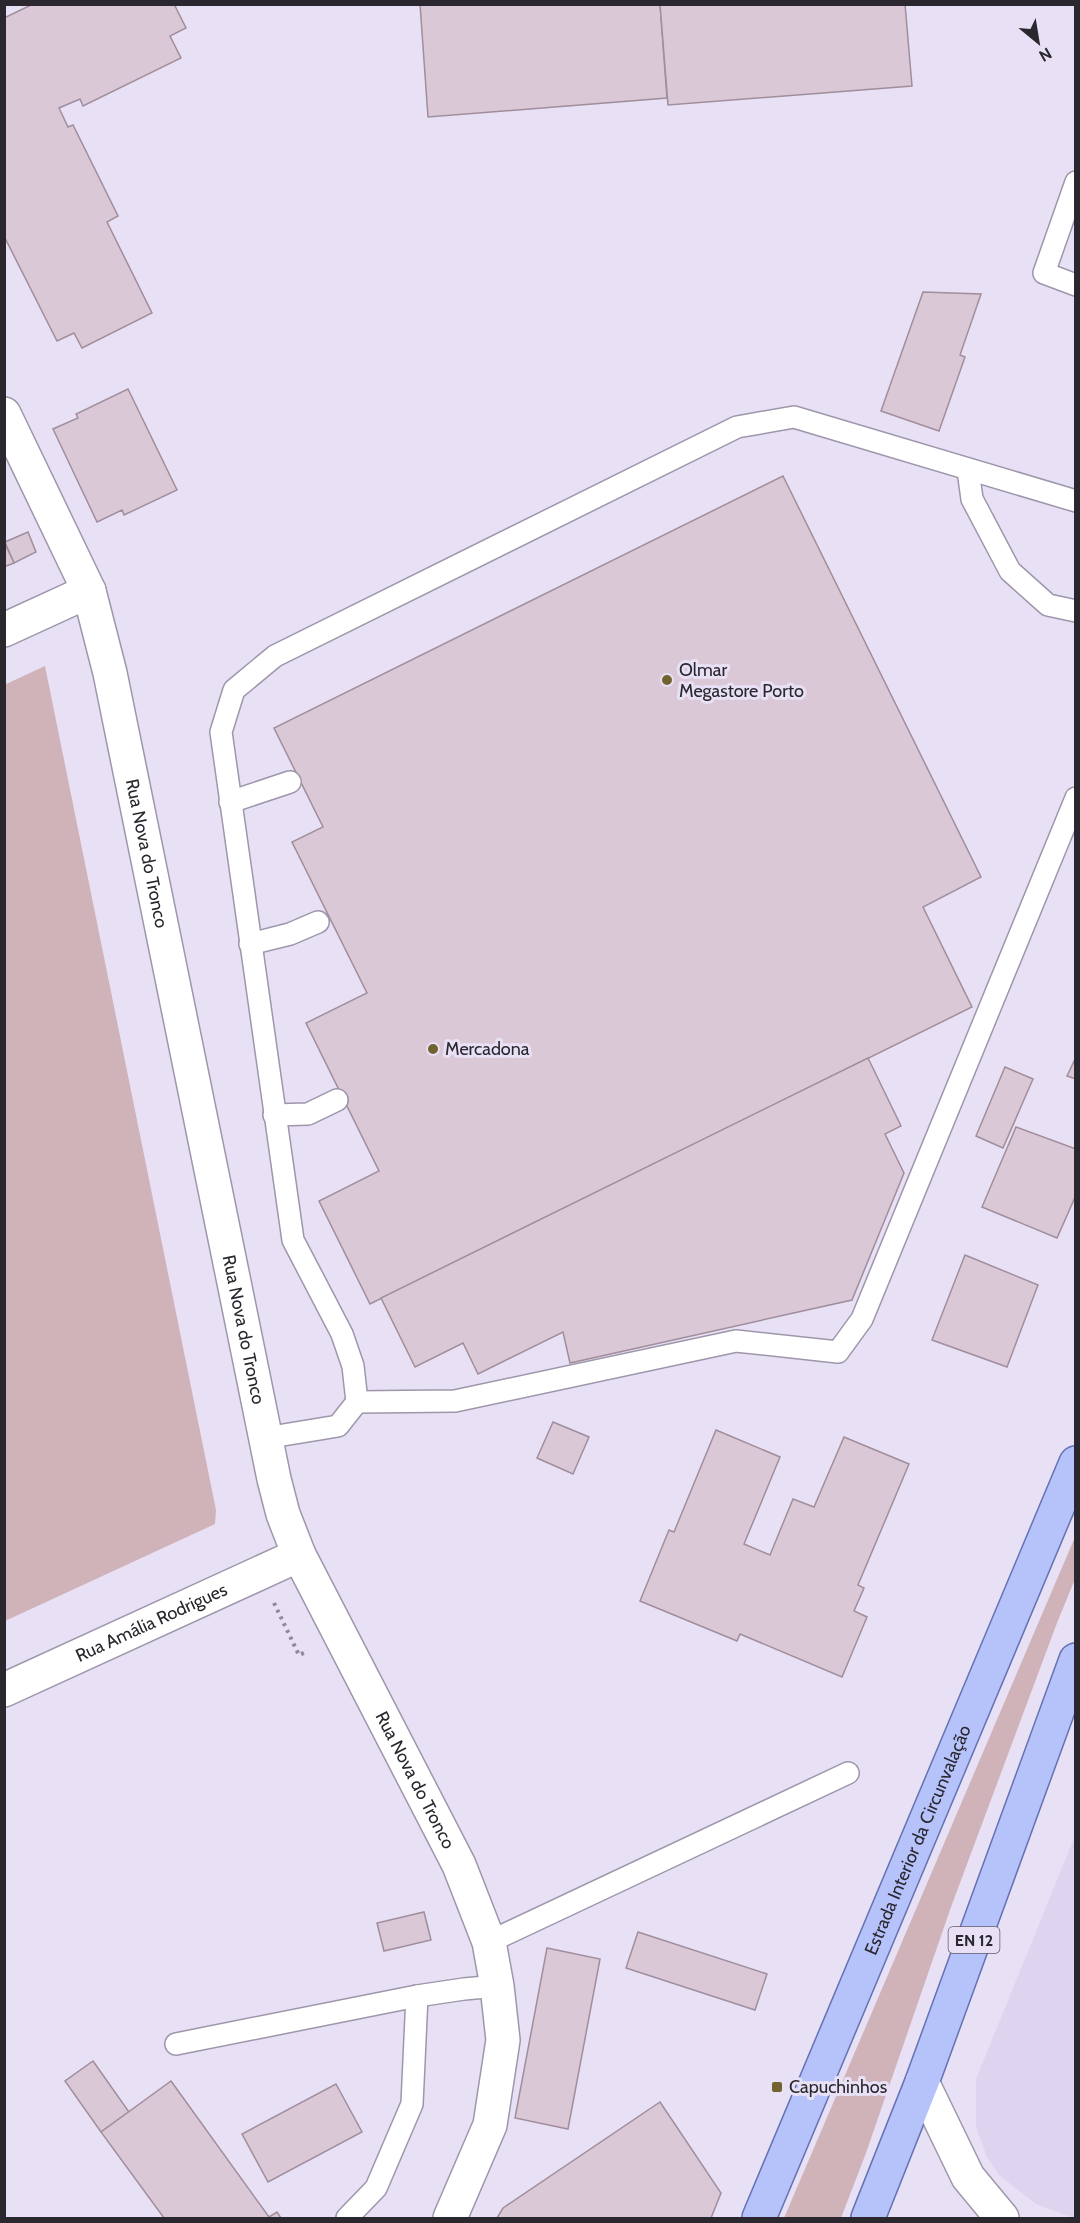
<svg xmlns="http://www.w3.org/2000/svg" width="1080" height="2223" font-family="Cabin,sans-serif">
	<style>
		.built { fill: #ded4f0 }
		.green { fill: #cfb3b9 }
		.building { fill: #dbc8d7; stroke: #a08e9c; stroke-width: 1.5 }
		.lines { fill: none; stroke-linecap: round; stroke-linejoin: round }
		.lane-casing { stroke: #9e96aa; stroke-width: 24 }
		.street-casing { stroke: #9e96aa; stroke-width: 36 }
		.primary-casing { stroke: #6572b1; stroke-width: 36 }
		.path { stroke: #8e8897; stroke-width: 4; stroke-dasharray: 3 4.5; stroke-linecap: butt }
		.lane { stroke: #fff; stroke-width: 21 }
		.street { stroke: #fff; stroke-width: 33 }
		.primary { stroke: #b6c2fa; stroke-width: 33 }
		.poi-dot { fill: #716330; stroke: #e8e0f5; stroke-width: 2 }
		.labels { text-anchor: middle; stroke-width: 6; stroke-linejoin: round; paint-order: stroke }
		.shield { fill: #e8e0f5; stroke: #635e6a; stroke-width: 1.5 }
		.shield-label { font-size: 16px; font-weight: bold; fill: #2a272e }
		.poi-label { font-size: 18px; fill: #2a272e; stroke: #e8e0f5; text-anchor: start }
		.street-label { font-size: 18px; fill: #2a272e; stroke: #e8e0f5 }
	</style>
	<rect width="100%" height="100%" fill="#e8e0f5"/>
	<!-- built -->
	<polygon class="built" points="1075,1836 1076,2218 1074,2218 1036,2204 1000,2176 987,2157 976,2127 976,2079"/>
	<!-- green -->
	<g class="green">
		<polygon points="45,666 216,1510 215,1524 5,1621 4,685"/>
		<polygon points="1075,1537 1075,1579 1057,1623 951,1907 866,2153 841,2218 784,2218"/>
	</g>
	<!-- building -->
	<g class="building">
		<polygon points="33,4 174,4 186,28 170,36 181,58 83,106 80,99 59,108 68,127 73,125 118,216 107,222 152,313 82,348 74,333 57,341 4,236 4,18"/>
		<polygon points="420,4 660,4 667,98 428,117"/>
		<polygon points="660,4 905,4 912,86 668,105"/>
		<polygon points="923,292 981,294 960,355 965,357 939,431 881,411"/>
		<polygon points="128,389 177,490 124,515 122,510 97,522 53,429 78,418 76,414"/>
		<polygon points="783,476 981,877 923,907 972,1007 370,1304 319,1201 379,1171 306,1023 367,993 292,842 323,827 274,728"/>
		<polygon points="28,532 36,552 14,563 5,542"/>
		<polygon points="7,548 14,563 4,567 4,549"/>
		<polygon points="1076,1057 1076,1079 1067,1076"/>
		<polygon points="868,1058 901,1126 885,1134 904,1173 852,1300 570,1363 563,1332 478,1374 463,1343 415,1367 381,1298"/>
		<polygon points="1005,1067 1033,1079 1003,1148 976,1136"/>
		<polygon points="1016,1127 1076,1149 1076,1195 1057,1238 982,1207"/>
		<polygon points="965,1255 1038,1285 1007,1367 932,1340"/>
		<polygon points="553,1422 589,1437 573,1474 537,1458"/>
		<polygon points="716,1430 780,1457 744,1544 770,1555 793,1499 814,1507 844,1437 909,1464 858,1585 864,1588 854,1611 867,1617 842,1677 740,1634 737,1641 640,1601 669,1530 674,1532"/>
		<polygon points="424,1912 431,1940 384,1951 377,1923"/>
		<polygon points="638,1932 767,1974 755,2010 626,1968"/>
		<polygon points="547,1948 600,1959 568,2129 515,2118"/>
		<polygon points="93,2061 129,2112 101,2132 65,2081"/>
		<polygon points="171,2081 269,2217 277,2212 281,2218 164,2218 101,2132"/>
		<polygon points="336,2084 362,2132 268,2182 242,2134"/>
		<polygon points="660,2102 721,2193 711,2218 497,2218 503,2208"/>
	</g>
	<g class="lines">
		<!-- lane casing -->
		<g class="lane-casing">
			<g id="lane">
				<polyline points="1076,182 1044,273 1076,285"/>
				<polyline points="968,470 972,499 1010,571 1048,605 1076,611"/>
				<polyline points="1076,501 794,417 737,427 275,656 234,690 221,732 293,1240 342,1334 353,1366 357,1402 455,1401 736,1341 838,1352 862,1319 1076,798"/>
				<polyline points="230,802 290,782"/>
				<polyline points="250,944 290,934 318,922"/>
				<polyline points="274,1115 308,1114 337,1100"/>
				<polyline points="265,1438 338,1426 357,1402"/>
				<polyline points="489,1942 848,1773"/>
				<polyline points="176,2044 417,1996 464,1989 497,1986"/>
				<polyline points="347,2218 376,2188 412,2104 417,1996"/>
			</g>
		</g>
		<!-- street casing -->
		<g class="street-casing">
			<g id="street">
				<path id="s1" d="M4,414L89,591L110,673L274,1479L283,1514L299,1555L459,1865L489,1942L497,1986L503,2040L490,2125L450,2218"/>
				<polyline points="4,630 89,591"/>
				<path id="s2" d="M4,1690L299,1555"/>
				<polyline points="922,2082 968,2177 1002,2218"/>
			</g>
		</g>
		<!-- primary casing -->
		<g class="primary-casing">
			<g id="primary">
				<path id="s3" d="M759,2218L1076,1463"/>
				<polyline points="868,2218 922,2082 1076,1660"/>
			</g>
		</g>
		<!-- path -->
		<polyline class="path" points="274,1603 299,1655 308,1651"/>
		<!-- lane -->
		<use href="#lane" class="lane"/>
		<!-- street -->
		<use href="#street" class="street"/>
		<!-- primary -->
		<use href="#primary" class="primary"/>
	</g>
	<!-- markers -->
	<g class="poi-dot">
		<circle cx="667" cy="680" r="6"/>
		<circle cx="433" cy="1049" r="6"/>
		<rect x="771" y="2081" width="12" height="12" rx="3"/>
	</g>
	<g class="labels">
		<!-- shield labels -->
		<rect class="shield" x="948.5" y="1927" width="51" height="26" rx="4.5"/>
		<g class="shield-label">
			<text x="974" y="1946">EN 12</text>
		</g>
		<!-- poi labels -->
		<g class="poi-label">
			<text x="679" y="676">Olmar<tspan x="679" dy="21">Megastore Porto</tspan></text>
			<text x="445" y="1055">Mercadona</text>
			<text x="789" y="2093">Capuchinhos</text>
		</g>
		<!-- street labels -->
		<g class="street-label">
			<text dy="6" stroke="none"><textPath href="#s1" startOffset="465">Rua Nova do Tronco</textPath></text>
			<text dy="6" stroke="none"><textPath href="#s1" startOffset="951">Rua Nova do Tronco</textPath></text>
			<text dy="6" stroke="none"><textPath href="#s2" startOffset="162">Rua Amália Rodrigues</textPath></text>
			<text dy="6" stroke="none"><textPath href="#s1" startOffset="1437">Rua Nova do Tronco</textPath></text>
			<text dy="6" stroke="none"><textPath href="#s3" startOffset="410">Estrada Interior da Circunvalação</textPath></text>
		</g>
	</g>
	<!-- border -->
	<rect width="1080" height="2223" fill="none" stroke="#2a272e" stroke-width="12"/>
	<!-- north arrow -->
	<g transform="translate(1038 42) rotate(150)" stroke="#e8e0f5" stroke-width="4.5" paint-order="stroke">
	<path d="M0-4.5L10 22L0 15L-10 22Z" fill="#2a272e"/>
	<text y="-9" font-size="16" font-weight="bold" text-anchor="middle" fill="#2a272e">N</text>
	</g>
</svg>
